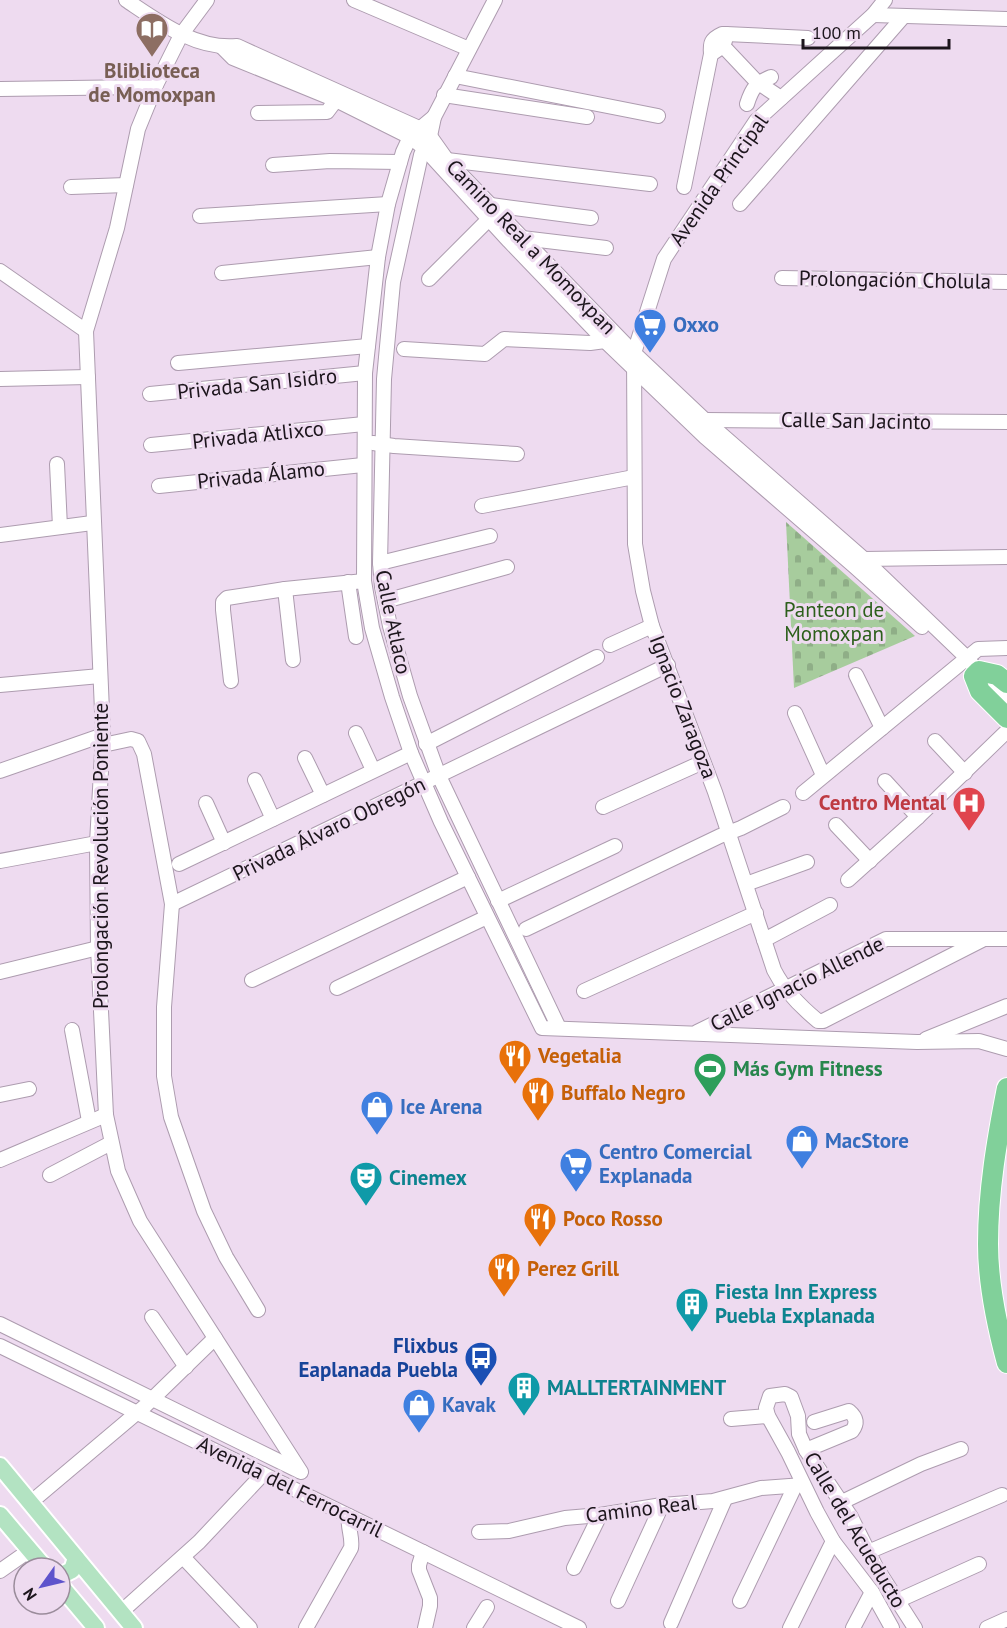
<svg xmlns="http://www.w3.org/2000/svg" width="1007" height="1628" font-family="'PT Sans',sans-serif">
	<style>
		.cemetery { fill: url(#cemetery-stones) }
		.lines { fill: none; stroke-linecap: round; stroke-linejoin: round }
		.minor-casing { stroke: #ad9caf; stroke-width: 16 }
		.major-casing { stroke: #fff; stroke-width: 20 }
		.highway-casing { stroke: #fff; stroke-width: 22 }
		.minor { stroke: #fff; stroke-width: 14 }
		.major { stroke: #b3e3c2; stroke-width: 16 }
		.highway { stroke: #81d09a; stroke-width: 20 }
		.labels { text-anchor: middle; stroke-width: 6; stroke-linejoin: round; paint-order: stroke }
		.education-label { font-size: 21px; font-weight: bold; fill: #785e54; stroke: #eedbf0 }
		.street-label { font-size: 21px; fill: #1c151c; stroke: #eedbf0 }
		.shop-label { font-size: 21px; font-weight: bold; fill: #366cbe; stroke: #eedbf0; text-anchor: start }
		.park-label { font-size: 21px; fill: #2c5f1b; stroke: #eedbf0 }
		.health-label { font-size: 21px; font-weight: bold; fill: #be3a42; stroke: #eedbf0; text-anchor: end }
		.food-label { font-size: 21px; font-weight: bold; fill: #c56008; stroke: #eedbf0; text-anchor: start }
		.leisure-label { font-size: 21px; font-weight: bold; fill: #27864d; stroke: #eedbf0; text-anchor: start }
		.culture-label { font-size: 21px; font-weight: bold; fill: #0d838f; stroke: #eedbf0; text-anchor: start }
		.transit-label { font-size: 21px; font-weight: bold; fill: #164399; stroke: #eedbf0; text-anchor: end }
	</style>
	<defs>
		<pattern id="cemetery-stones" width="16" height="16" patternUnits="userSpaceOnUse" patternTransform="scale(1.5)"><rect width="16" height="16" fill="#a7cc9d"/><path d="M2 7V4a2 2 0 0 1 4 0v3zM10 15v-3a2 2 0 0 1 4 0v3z" fill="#8fae87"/></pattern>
	</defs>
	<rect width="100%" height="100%" fill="#eedbf0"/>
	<!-- cemetery -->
	<polygon class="cemetery" points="786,522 915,636 794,688"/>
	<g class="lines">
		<!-- minor casing -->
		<g class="minor-casing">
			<g id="minor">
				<path d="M126,0C159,22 196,50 237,46L419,128L430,136L447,160L634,353L705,420L864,559L966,657L983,677"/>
				<polyline points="207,0 181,35 156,85 138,129 117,228 86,331 103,735 97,843 98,948 106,1115 118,1171 140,1221 301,1472"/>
				<polyline points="354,0 469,49"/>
				<polyline points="495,0 434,117 430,136 421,155 393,282 384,379 380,563 382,587 390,626 410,696 439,776 559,1028"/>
				<path d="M885,0L873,15L756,121L664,259L634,353L635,544L643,591L652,626L715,792L774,970C784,990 801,1007 818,1021H823L982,940"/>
				<polyline points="873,15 1007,19"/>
				<path d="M722,34H726C726,45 720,49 711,54C710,43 711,39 722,34Z"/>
				<polyline points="726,34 808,38"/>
				<polyline points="723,46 757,82 781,98"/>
				<polyline points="222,47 233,58 336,100 410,137 424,148 509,241 605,341 705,437 854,566 922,627"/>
				<polyline points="455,76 658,116"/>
				<polyline points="0,89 142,87 156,85"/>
				<polyline points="444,95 587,117"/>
				<path d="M747,104C752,88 756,83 771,77"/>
				<polyline points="258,113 327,112 336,100"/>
				<polyline points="434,117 410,137 403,152 388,204 378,257 365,373 364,581 372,628 392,697 411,753 441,822 542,1028 917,1042 979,1041 1007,1049"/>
				<polyline points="447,160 650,184"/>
				<polyline points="273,165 330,161 400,162"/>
				<polyline points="71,187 126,185"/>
				<polyline points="684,187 711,54"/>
				<polyline points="740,204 903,17"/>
				<polyline points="491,205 591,218"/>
				<polyline points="200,216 388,204"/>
				<polyline points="522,238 606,248"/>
				<polyline points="0,271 86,331"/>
				<polyline points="222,273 378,257"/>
				<polyline points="782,278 1007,282"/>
				<polyline points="429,279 489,219"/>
				<polyline points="404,349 485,354 504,339 590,343 605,341"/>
				<polyline points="178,363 368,346"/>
				<polyline points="0,379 88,377"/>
				<polyline points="150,394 365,373"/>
				<polyline points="705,420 1007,422"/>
				<polyline points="373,443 394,446 517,454"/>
				<polyline points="151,445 364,424"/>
				<polyline points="57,464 60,527"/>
				<polyline points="159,486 363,465"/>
				<polyline points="482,506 634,477"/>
				<polyline points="0,535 92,523"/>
				<polyline points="860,562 864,559 1007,557"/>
				<polyline points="380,563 490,536"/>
				<polyline points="348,582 356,637"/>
				<polyline points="285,589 293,660"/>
				<polyline points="385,601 507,567"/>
				<polyline points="610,645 652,626"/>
				<polyline points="856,675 882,728"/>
				<polyline points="974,675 987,682 1007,700"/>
				<polyline points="231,681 223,610 223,602 227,598 285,589 364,581"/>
				<polyline points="0,685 100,676"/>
				<polyline points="795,713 823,775"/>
				<polyline points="356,733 373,770"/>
				<polyline points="935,741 965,773"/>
				<polyline points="426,744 597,657"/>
				<polyline points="103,745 131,739 138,741 144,754 172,904 164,1007 164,1076 171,1117 204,1211 226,1257 258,1310"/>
				<polyline points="305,758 323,795"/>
				<polyline points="0,771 103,735"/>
				<polyline points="255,780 273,819"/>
				<polyline points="885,781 918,817"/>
				<polyline points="803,793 978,649 1007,648"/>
				<polyline points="206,803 224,843"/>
				<polyline points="603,807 703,762"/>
				<polyline points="836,825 870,861"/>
				<polyline points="0,861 97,843"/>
				<polyline points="179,864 411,753"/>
				<polyline points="848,880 918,817 1007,731"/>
				<polyline points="746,884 807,862"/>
				<polyline points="498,901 615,846"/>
				<polyline points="172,904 668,665"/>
				<polyline points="526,929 720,836 741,828 783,807"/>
				<polyline points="764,940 830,905"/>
				<polyline points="0,972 98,948"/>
				<polyline points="252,980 468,877"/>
				<polyline points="337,988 487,917"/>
				<polyline points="584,991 756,913"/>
				<polyline points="72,1030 89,1121"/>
				<polyline points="697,1032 886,939 1007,939"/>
				<polyline points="926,1039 1007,1006"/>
				<polyline points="0,1095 29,1089"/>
				<polyline points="0,1160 106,1115"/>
				<polyline points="50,1175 111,1143"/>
				<polyline points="152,1317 186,1367"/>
				<polyline points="0,1324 299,1471"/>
				<polyline points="0,1346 579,1628"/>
				<polyline points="731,1419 768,1416"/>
				<path d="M806,1450L852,1431C858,1423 856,1417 849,1411L814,1422"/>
				<polyline points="842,1502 921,1464 961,1449"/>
				<polyline points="30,1503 145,1406 215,1338"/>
				<polyline points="479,1532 509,1531 565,1518 600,1515 662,1505 713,1501 761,1488 803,1485"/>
				<polyline points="423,1552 419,1565 419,1570 430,1598 430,1606 425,1628"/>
				<polyline points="868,1552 1002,1495"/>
				<polyline points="183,1557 250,1628"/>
				<polyline points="574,1568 600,1515"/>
				<polyline points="0,1571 30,1550"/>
				<polyline points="618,1601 662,1505"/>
				<polyline points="740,1601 795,1486"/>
				<polyline points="897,1601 979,1564"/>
				<polyline points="121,1612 199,1542 263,1474"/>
				<polyline points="671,1623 725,1499"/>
				<path d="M306,1628L351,1548C353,1537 347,1527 349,1516"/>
				<polyline points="474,1628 487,1607"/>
				<polyline points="790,1628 833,1541"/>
				<polyline points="853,1628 872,1592"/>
				<polyline points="892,1628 872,1592 833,1541 817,1512 788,1452 768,1416 766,1408 770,1396 785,1394 791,1397 798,1416 799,1434 806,1450 851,1517 876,1567 915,1628"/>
				<polyline points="987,1628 1007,1619"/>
			</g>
		</g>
		<!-- major casing -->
		<g class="major-casing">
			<g id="major">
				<polyline points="0,1466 134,1628"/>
				<polyline points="0,1515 45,1568"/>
				<polyline points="60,1576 72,1570 76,1558"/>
				<polyline points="60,1585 96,1628"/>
			</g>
		</g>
		<!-- highway casing -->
		<g class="highway-casing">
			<g id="highway">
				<polyline points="1007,683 997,675 979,671 974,676 980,691 1007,718"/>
				<path d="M1007,1088C997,1139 988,1191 988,1244C988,1282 997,1326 1007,1363"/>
			</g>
		</g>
		<!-- minor -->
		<use href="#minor" class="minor"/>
		<!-- major -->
		<use href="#major" class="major"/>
		<!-- highway -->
		<use href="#highway" class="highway"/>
	</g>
	<!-- icons -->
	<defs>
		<g id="library-pin" transform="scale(1.725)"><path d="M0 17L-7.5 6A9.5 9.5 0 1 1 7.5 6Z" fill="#8d6e63" stroke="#eedbf0"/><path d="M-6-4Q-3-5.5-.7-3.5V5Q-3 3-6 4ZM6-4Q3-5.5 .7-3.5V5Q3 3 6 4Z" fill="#fff"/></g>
		<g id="supermarket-pin" transform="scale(1.725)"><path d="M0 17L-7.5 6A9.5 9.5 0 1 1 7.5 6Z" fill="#3f7fe0" stroke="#eedbf0"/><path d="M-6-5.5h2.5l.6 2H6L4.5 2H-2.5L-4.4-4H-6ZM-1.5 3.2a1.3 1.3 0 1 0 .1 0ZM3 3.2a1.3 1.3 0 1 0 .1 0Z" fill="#fff"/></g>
		<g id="hospital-pin" transform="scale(1.725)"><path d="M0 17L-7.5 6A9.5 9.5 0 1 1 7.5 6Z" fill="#e0444e" stroke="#eedbf0"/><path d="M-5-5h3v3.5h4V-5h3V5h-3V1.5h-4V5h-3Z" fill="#fff"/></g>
		<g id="restaurant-pin" transform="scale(1.725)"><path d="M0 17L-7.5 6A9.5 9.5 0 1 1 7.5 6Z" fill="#e8710a" stroke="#eedbf0"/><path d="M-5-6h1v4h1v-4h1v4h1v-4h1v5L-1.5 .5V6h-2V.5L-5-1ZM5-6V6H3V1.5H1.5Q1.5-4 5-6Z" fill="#fff"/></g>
		<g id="stadium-pin" transform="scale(1.725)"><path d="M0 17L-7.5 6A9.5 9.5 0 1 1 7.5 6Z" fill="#2e9e5b" stroke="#eedbf0"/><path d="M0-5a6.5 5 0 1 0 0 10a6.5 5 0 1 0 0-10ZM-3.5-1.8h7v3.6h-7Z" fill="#fff"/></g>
		<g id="shop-pin" transform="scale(1.725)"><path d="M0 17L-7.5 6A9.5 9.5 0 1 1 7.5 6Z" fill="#3f7fe0" stroke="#eedbf0"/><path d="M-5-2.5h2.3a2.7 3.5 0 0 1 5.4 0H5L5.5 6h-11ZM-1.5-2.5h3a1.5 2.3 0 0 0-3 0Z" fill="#fff"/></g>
		<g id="theatre-pin" transform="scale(1.725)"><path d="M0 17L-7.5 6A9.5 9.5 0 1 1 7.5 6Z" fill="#0f9aa8" stroke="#eedbf0"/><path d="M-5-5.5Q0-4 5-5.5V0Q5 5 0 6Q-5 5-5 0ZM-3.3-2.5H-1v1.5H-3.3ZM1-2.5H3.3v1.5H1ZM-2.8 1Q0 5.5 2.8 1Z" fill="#fff"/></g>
		<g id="building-pin" transform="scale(1.725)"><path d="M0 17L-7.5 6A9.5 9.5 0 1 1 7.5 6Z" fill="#0f9aa8" stroke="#eedbf0"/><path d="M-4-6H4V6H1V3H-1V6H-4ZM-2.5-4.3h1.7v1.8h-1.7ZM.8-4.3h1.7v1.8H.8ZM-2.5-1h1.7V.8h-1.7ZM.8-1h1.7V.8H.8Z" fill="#fff"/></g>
		<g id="bus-pin" transform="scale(1.725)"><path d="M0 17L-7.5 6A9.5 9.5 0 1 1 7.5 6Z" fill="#1a4fb4" stroke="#eedbf0"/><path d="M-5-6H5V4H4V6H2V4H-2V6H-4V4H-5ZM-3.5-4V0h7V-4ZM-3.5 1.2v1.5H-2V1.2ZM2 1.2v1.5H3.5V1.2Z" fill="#fff"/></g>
	</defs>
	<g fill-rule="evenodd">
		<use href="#library-pin" x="152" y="29"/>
		<use href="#supermarket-pin" x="650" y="325"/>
		<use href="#hospital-pin" x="969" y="803"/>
		<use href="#restaurant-pin" x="515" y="1056"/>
		<use href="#stadium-pin" x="710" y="1069"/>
		<use href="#restaurant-pin" x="538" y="1093"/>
		<use href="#shop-pin" x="377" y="1107"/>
		<use href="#shop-pin" x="802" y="1141"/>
		<use href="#supermarket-pin" x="576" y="1164"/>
		<use href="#theatre-pin" x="366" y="1178"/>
		<use href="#restaurant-pin" x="540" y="1219"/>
		<use href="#restaurant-pin" x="504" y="1269"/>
		<use href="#building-pin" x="692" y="1304"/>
		<use href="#bus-pin" x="481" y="1358"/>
		<use href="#building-pin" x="524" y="1388"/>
		<use href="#shop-pin" x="419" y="1405"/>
	</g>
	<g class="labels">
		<!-- education labels -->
		<g class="education-label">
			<text x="152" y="78">Bliblioteca<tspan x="152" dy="24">de Momoxpan</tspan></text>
		</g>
		<!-- street labels -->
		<g class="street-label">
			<text transform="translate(719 180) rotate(-55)" y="7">Avenida Principal</text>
			<text transform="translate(531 247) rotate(46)" y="7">Camino Real a Momoxpan</text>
			<text transform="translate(895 280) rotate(1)" y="7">Prolongación Cholula</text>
			<text transform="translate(257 384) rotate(-6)" y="7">Privada San Isidro</text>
			<text transform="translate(856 421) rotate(1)" y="7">Calle San Jacinto</text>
			<text transform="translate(258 435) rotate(-6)" y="7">Privada Atlixco</text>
			<text transform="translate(261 475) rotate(-6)" y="7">Privada Álamo</text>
			<text transform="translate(393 622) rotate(78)" y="7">Calle Atlaco</text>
			<text transform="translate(683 707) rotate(69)" y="7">Ignacio Zaragoza</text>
			<text transform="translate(329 829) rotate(-26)" y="7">Privada Álvaro Obregón</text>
			<text transform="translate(101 856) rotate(-90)" y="7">Prolongación Revolución Poniente</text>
			<text transform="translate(797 984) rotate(-26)" y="7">Calle Ignacio Allende</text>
			<text transform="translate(290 1487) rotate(26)" y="7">Avenida del Ferrocarril</text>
			<text transform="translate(641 1509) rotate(-7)" y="7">Camino Real</text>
			<text transform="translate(855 1530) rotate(59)" y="7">Calle del Acueducto</text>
		</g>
		<!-- shop labels -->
		<g class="shop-label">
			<text x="673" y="332">Oxxo</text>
			<text x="400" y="1114">Ice Arena</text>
			<text x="825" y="1148">MacStore</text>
			<text x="599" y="1159">Centro Comercial<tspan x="599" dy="24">Explanada</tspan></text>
			<text x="442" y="1412">Kavak</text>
		</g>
		<!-- park labels -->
		<g class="park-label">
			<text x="834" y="617">Panteon de<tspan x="834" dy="24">Momoxpan</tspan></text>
		</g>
		<!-- health labels -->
		<g class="health-label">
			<text x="946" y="810">Centro Mental</text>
		</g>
		<!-- food labels -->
		<g class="food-label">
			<text x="538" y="1063">Vegetalia</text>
			<text x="561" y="1100">Buffalo Negro</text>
			<text x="563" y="1226">Poco Rosso</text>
			<text x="527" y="1276">Perez Grill</text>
		</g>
		<!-- leisure labels -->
		<g class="leisure-label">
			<text x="733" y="1076">Más Gym Fitness</text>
		</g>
		<!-- culture labels -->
		<g class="culture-label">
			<text x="389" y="1185">Cinemex</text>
			<text x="715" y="1299">Fiesta Inn Express<tspan x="715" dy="24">Puebla Explanada</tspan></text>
			<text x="547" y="1395">MALLTERTAINMENT</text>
		</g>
		<!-- transit labels -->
		<g class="transit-label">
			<text x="458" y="1353">Flixbus<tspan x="458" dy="24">Eaplanada Puebla</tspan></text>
		</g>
	</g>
	<!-- north arrow -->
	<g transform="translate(42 1586) rotate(236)"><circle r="28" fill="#eedbf0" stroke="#9a8c9b" stroke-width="1.5"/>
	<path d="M0-4.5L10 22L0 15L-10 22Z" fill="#5e53cc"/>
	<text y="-9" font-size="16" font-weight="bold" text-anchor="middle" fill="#1c151c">N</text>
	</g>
	<!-- scale -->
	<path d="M803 39v9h146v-9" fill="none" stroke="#1c151c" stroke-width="3"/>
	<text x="812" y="39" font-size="18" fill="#1c151c" stroke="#eedbf0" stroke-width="4.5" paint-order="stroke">100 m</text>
</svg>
